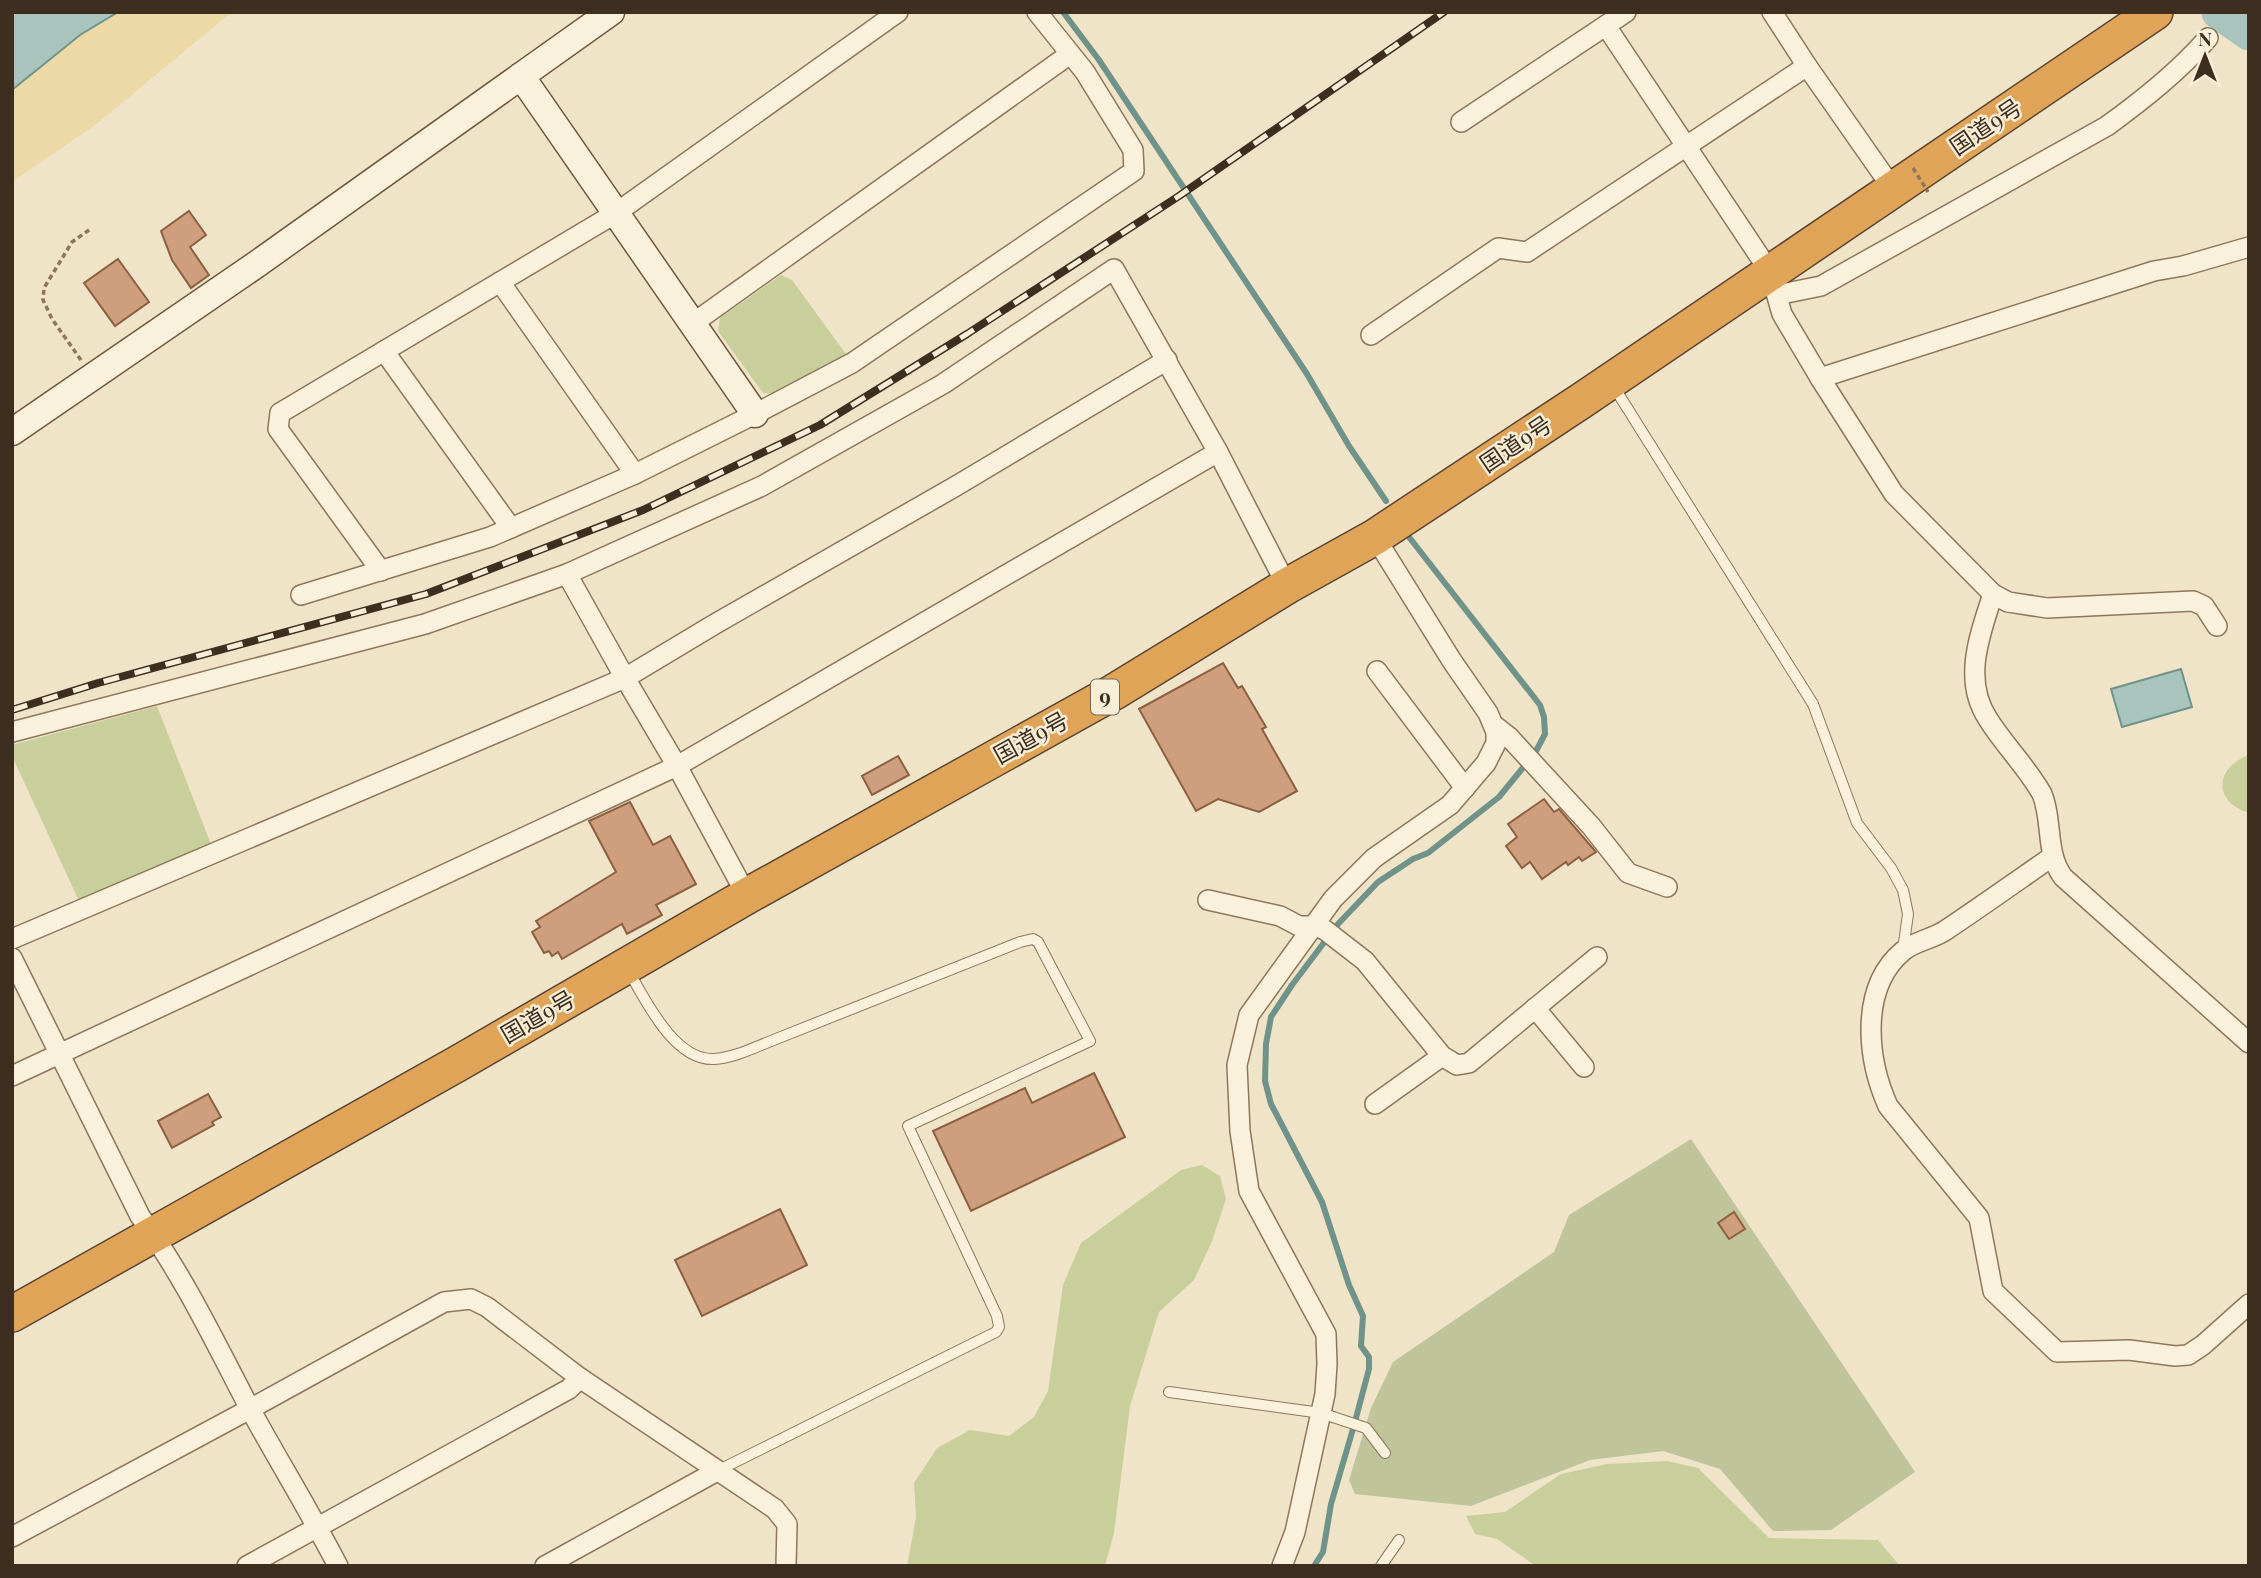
<svg xmlns="http://www.w3.org/2000/svg" width="2261" height="1578" font-family="'Playfair Display','Noto Sans JP',serif">
	<style>
		.green { fill: #c9cf9b }
		.sand { fill: #ecd9a5 }
		.cemetery { fill: #bfc49a }
		.water { fill: #a9c4bc; stroke: #6f938a; stroke-width: 2 }
		.lines { fill: none; stroke-linecap: round; stroke-linejoin: round }
		.stream { stroke: #6f938a; stroke-width: 6 }
		.river { stroke: #a9c4bc; stroke-width: 35 }
		.building { fill: #cf9f7d; stroke: #8d5f41; stroke-width: 2 }
		.lane-casing { stroke: #8d765c; stroke-width: 12 }
		.street-casing { stroke: #8d765c; stroke-width: 22 }
		.secondary-casing { stroke: #6f573f; stroke-width: 29 }
		.highway-casing { stroke: #5b4430; stroke-width: 38 }
		.path { stroke: #8d765c; stroke-width: 3.5; stroke-dasharray: 5 3.5; stroke-linecap: butt }
		.lane { stroke: #faf1dc; stroke-width: 10 }
		.street { stroke: #faf1dc; stroke-width: 19 }
		.secondary { stroke: #faf1dc; stroke-width: 26 }
		.highway { stroke: #e0a458; stroke-width: 35 }
		.rail-casing { stroke: #3d2e20; stroke-width: 8 }
		.rail { stroke: #f7eed8; stroke-width: 5; stroke-dasharray: 16; stroke-linecap: butt }
		.path-bridge { stroke: #8d765c; stroke-width: 3.5; stroke-dasharray: 5 3.5; stroke-linecap: butt }
		.labels { text-anchor: middle; stroke-width: 5; stroke-linejoin: round; paint-order: stroke }
		.shield { fill: #f7eed8; stroke: #756857; stroke-width: 2 }
		.shield-label { font-size: 21px; font-weight: bold; fill: #3d2e20 }
		.street-label { font-size: 23px; fill: #3d2e20; stroke: #f7eed8 }
	</style>
	<rect width="100%" height="100%" fill="#f0e4c8"/>
	<!-- green -->
	<g class="green">
		<polygon points="781,275 792,280 846,354 777,394 763,393 718,331 720,318"/>
		<polygon points="157,706 211,844 79,901 12,756 12,745"/>
		<path d="M2249,755V813C2212,802 2215,767 2249,755Z"/>
		<polygon points="1202,1165 1220,1176 1226,1199 1212,1241 1194,1280 1159,1312 1130,1406 1114,1533 1105,1566 907,1566 916,1517 914,1483 937,1448 970,1430 1009,1436 1034,1417 1048,1391 1063,1285 1081,1243 1181,1170"/>
		<polygon points="1667,1461 1698,1468 1769,1538 1878,1540 1900,1566 1536,1566 1497,1539 1475,1534 1466,1516 1505,1512 1561,1474 1607,1464"/>
	</g>
	<!-- sand -->
	<polygon class="sand" points="118,12 232,12 95,125 12,182 12,90 80,35"/>
	<!-- cemetery -->
	<polygon class="cemetery" points="1691,1139 1915,1472 1831,1530 1773,1531 1720,1469 1663,1451 1590,1460 1471,1506 1355,1494 1349,1480 1371,1408 1393,1362 1554,1252 1569,1215"/>
	<!-- water -->
	<g class="water">
		<polygon points="12,12 118,12 80,35 12,90"/>
		<polygon points="2181,669 2192,707 2122,727 2111,689"/>
	</g>
	<g class="lines">
		<!-- stream -->
		<g class="stream">
			<polyline points="1063,12 1099,60 1307,374 1349,446 1386,501"/>
			<polyline points="1314,1566 1323,1552 1331,1504 1353,1429 1369,1369 1369,1357 1361,1346 1363,1316 1349,1285 1322,1202 1271,1104 1265,1081 1266,1044 1271,1017 1292,985 1338,924 1378,882 1413,859 1428,853 1499,797 1535,753 1545,734 1544,717 1540,705 1409,537"/>
		</g>
		<!-- river -->
		<polyline class="river" points="2219,12 2249,33"/>
	</g>
	<!-- building -->
	<g class="building">
		<polygon points="189,211 206,235 190,247 209,275 191,288 172,260 161,231"/>
		<polygon points="118,259 149,302 115,326 84,283"/>
		<polygon points="1223,663 1238,688 1242,686 1266,727 1262,729 1297,791 1259,812 1218,799 1196,811 1139,709"/>
		<polygon points="898,756 909,775 872,795 862,776"/>
		<polygon points="1544,799 1554,812 1559,809 1596,852 1582,861 1579,857 1568,865 1566,862 1542,879 1530,862 1522,868 1506,846 1517,837 1508,824"/>
		<polygon points="630,802 653,845 670,836 696,884 656,905 662,915 627,934 622,924 562,959 558,952 552,956 549,951 544,953 532,932 540,927 536,921 616,872 589,821"/>
		<polygon points="1094,1073 1125,1137 971,1211 933,1131 1025,1088 1032,1103"/>
		<polygon points="208,1094 221,1117 212,1122 214,1125 172,1148 158,1121"/>
		<polygon points="780,1209 807,1265 702,1316 675,1260"/>
		<polygon points="1734,1212 1745,1229 1729,1239 1718,1223"/>
	</g>
	<g class="lines">
		<!-- lane casing -->
		<g class="lane-casing">
			<g id="lane">
				<polyline points="1614,387 1813,704 1857,823 1891,868 1903,890 1908,914 1903,950"/>
				<path d="M628,970C645,999 674,1061 714,1059C733,1058 753,1048 771,1041L1020,942L1033,939L1038,942L1090,1041L908,1126L997,1316L999,1327L996,1332L717,1471"/>
				<polyline points="1169,1392 1321,1413 1366,1428 1385,1453"/>
				<polyline points="1381,1566 1399,1540"/>
			</g>
		</g>
		<!-- street casing -->
		<g class="street-casing">
			<g id="street">
				<polyline points="1772,12 1807,66 1893,189"/>
				<polyline points="1606,26 1770,272 1782,314 1820,378 1894,494 1993,594 2008,602 2047,608 2193,601 2204,606 2217,626"/>
				<polyline points="1461,122 1626,12"/>
				<polyline points="500,282 635,474"/>
				<path d="M1777,295L1821,286L2107,126C2144,99 2178,72 2208,38"/>
				<polyline points="692,324 1070,54"/>
				<polyline points="1371,335 1498,248 1527,252 1807,66"/>
				<polyline points="384,351 511,528"/>
				<polyline points="1820,378 2154,271 2183,266 2249,247"/>
				<polyline points="381,571 278,429 280,413 616,213 898,12"/>
				<polyline points="567,574 625,678 677,766 747,896"/>
				<path d="M1993,594C1980,634 1962,680 1988,719C2004,745 2027,767 2042,794C2053,820 2045,853 2063,877L2249,1043"/>
				<polyline points="301,595 490,537 635,474 755,414 852,363 1134,171 1133,150 1085,72 1037,12"/>
				<polyline points="1377,671 1465,788"/>
				<polyline points="1495,726 1509,737 1591,826 1628,873 1667,887"/>
				<polyline points="12,732 425,624 567,574 762,486 943,384 1114,269 1218,452 1287,586"/>
				<path d="M2053,856C2017,881 1982,906 1946,930C1933,939 1915,941 1903,951C1859,988 1867,1059 1888,1106L1979,1218L1993,1291L2057,1352L2129,1350L2175,1356L2188,1355L2203,1345L2249,1304"/>
				<polyline points="1208,900 1280,916 1299,926 1315,926 1325,930 1365,961 1442,1056 1457,1065 1469,1063 1597,957"/>
				<polyline points="12,939 625,678 715,624 956,486 1167,360"/>
				<path d="M12,958L140,1216C183,1275 215,1342 249,1407C278,1460 310,1512 338,1566"/>
				<polyline points="1535,1008 1584,1067"/>
				<polyline points="12,1076 677,766 1218,452"/>
				<polyline points="1375,1104 1442,1056"/>
				<polyline points="12,1537 250,1409 444,1302 471,1299 487,1307 580,1378 775,1509 787,1524 786,1566"/>
				<polyline points="247,1566 569,1389 580,1378"/>
				<polyline points="545,1566 717,1471"/>
				<polyline points="1282,1566 1295,1532 1325,1394 1327,1364 1326,1334 1249,1191 1240,1131 1237,1065 1249,1015 1333,899 1374,858 1450,805 1486,763 1496,743 1496,732 1488,713 1452,661 1375,537"/>
			</g>
		</g>
		<!-- secondary casing -->
		<g class="secondary-casing">
			<g id="secondary">
				<polyline points="521,76 755,414"/>
				<polyline points="12,432 257,264 611,12"/>
			</g>
		</g>
		<!-- highway casing -->
		<g class="highway-casing">
			<polyline id="highway" points="12,1314 457,1064 747,896 1114,692 1287,586 1375,537 1584,399 2155,12"/>
		</g>
		<!-- path -->
		<polyline class="path" points="81,360 52,319 43,300 44,288 72,242 92,228"/>
		<!-- lane -->
		<use href="#lane" class="lane"/>
		<!-- street -->
		<use href="#street" class="street"/>
		<!-- secondary -->
		<use href="#secondary" class="secondary"/>
		<!-- highway -->
		<use href="#highway" class="highway"/>
		<!-- rail casing -->
		<g class="rail-casing">
			<polyline id="rail" points="12,710 98,683 426,594 643,510 820,425 967,334 1179,196 1444,12"/>
		</g>
		<!-- rail -->
		<use href="#rail" class="rail"/>
		<!-- path-bridge -->
		<polyline class="path-bridge" points="1913,168 1928,192"/>
	</g>
	<g class="labels">
		<!-- shield labels -->
		<rect class="shield" x="1091" y="679.5" width="28" height="35" rx="5"/>
		<g class="shield-label">
			<text x="1105" y="704">9</text>
		</g>
		<!-- street labels -->
		<g class="street-label">
			<text transform="translate(1986 127) rotate(-34)" y="8">国道9号</text>
			<text transform="translate(1516 444) rotate(-34)" y="8">国道9号</text>
			<text transform="translate(1031 738) rotate(-29)" y="8">国道9号</text>
			<text transform="translate(538 1017) rotate(-30)" y="8">国道9号</text>
		</g>
	</g>
	<!-- border -->
	<rect width="2261" height="1578" fill="none" stroke="#3d2e20" stroke-width="28"/>
	<!-- north arrow -->
	<g transform="translate(2205 56)" stroke="#f7eed8" stroke-width="5" paint-order="stroke">
	<path d="M0-5L12 26L0 18L-12 26Z" fill="#3d2e20"/>
	<text y="-10" font-size="19" font-weight="bold" text-anchor="middle" fill="#3d2e20">N</text>
	</g>
</svg>
